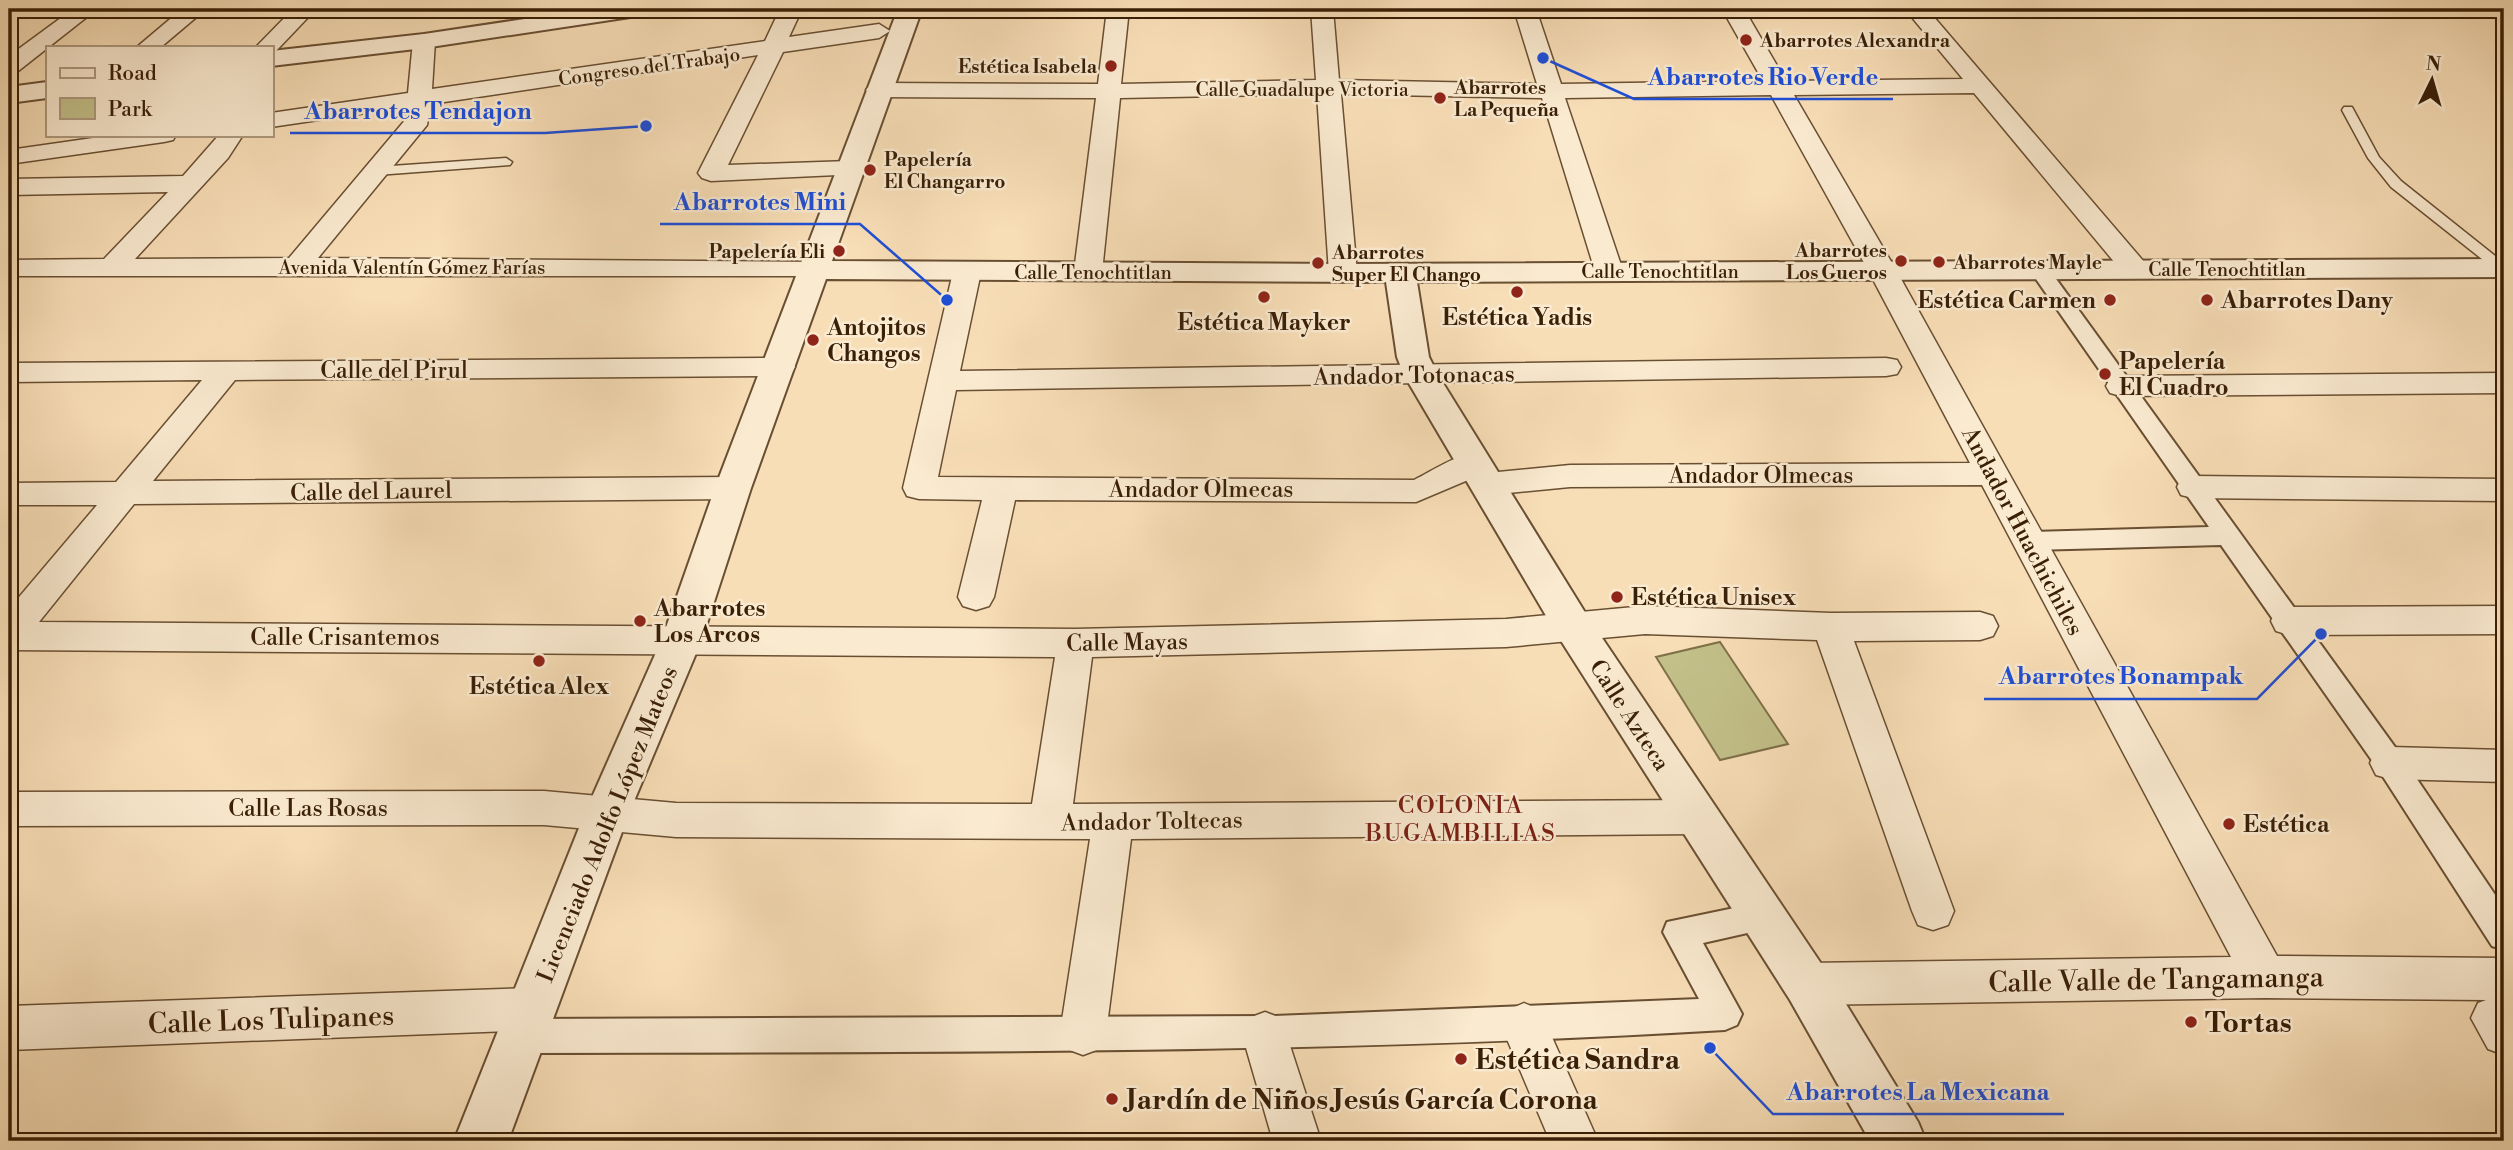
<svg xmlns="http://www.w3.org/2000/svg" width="2513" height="1150" font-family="'Libre Bodoni',serif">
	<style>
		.green { fill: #c3c08a; stroke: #7e7048; stroke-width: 2 }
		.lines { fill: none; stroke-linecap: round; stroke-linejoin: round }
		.service-casing { stroke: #694f32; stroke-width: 3 }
		.pedestrian-casing { stroke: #694f32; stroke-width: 4 }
		.minor-casing { stroke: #694f32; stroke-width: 3 }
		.tertiary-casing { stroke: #694f32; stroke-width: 4 }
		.service { fill: #faead0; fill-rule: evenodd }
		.pedestrian { fill: #faead0; fill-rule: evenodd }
		.minor { fill: #faead0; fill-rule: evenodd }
		.tertiary { fill: #faead0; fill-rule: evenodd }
		.poi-dot { fill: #8f2418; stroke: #faead0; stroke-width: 2.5 }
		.labels { text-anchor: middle; stroke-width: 5; stroke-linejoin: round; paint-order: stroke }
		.far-poi-label { font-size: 19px; font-weight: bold; fill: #391f06; stroke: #faead0; text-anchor: start }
		.far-street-label { font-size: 19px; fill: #391f06; stroke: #faead0 }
		.poi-label { font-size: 23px; font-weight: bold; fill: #391f06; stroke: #faead0; text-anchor: start }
		.street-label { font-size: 23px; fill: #391f06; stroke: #faead0 }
		.neighbourhood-label { font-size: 24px; letter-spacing: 2px; fill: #7a1f14; stroke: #faead0 }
		.near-street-label { font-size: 28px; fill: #391f06; stroke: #faead0 }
		.near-poi-label { font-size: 28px; font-weight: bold; fill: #391f06; stroke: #faead0; text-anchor: start }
		.leader { fill: none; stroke: #1d4ed8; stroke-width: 2.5 }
		.callout-dot { fill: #1d4ed8; stroke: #faead0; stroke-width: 2.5 }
		.callout-label { font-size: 24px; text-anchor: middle; font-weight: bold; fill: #1d4ed8; stroke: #faead0; stroke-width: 5; stroke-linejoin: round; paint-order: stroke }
	</style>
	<rect width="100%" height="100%" fill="#f8deb7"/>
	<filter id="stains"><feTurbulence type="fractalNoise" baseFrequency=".00286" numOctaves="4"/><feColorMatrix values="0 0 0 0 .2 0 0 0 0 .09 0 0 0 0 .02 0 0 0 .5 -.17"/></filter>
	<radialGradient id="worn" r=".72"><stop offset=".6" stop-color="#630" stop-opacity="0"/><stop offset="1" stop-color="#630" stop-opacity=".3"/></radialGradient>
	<!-- green -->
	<polygon class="green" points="1720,642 1788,744 1720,760 1656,657"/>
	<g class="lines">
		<!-- service casing -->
		<g class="service-casing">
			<g id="service">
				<polygon points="2344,107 2352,107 2379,157 2401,181 2504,263 2504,272 2497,271 2391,187 2368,158 2342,110"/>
				<polygon points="506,158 512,162 510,165 377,175 371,171 377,167"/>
			</g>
		</g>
		<!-- pedestrian casing -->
		<g class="pedestrian-casing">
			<g id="pedestrian">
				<polygon points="2039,263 2046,265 2400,754 2504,908 2504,950 2492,946 2380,772 2221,545 2029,550 2020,547 2016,541 2020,535 2029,532 2209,527 2029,269"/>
				<path d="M1763,902L1774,907L1779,917L1774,927L1703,943L1742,1014L1737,1025L1725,1030C1324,1054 923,1052 522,1053L510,1048L505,1036L510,1024L522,1019L1274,1016L1699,999L1663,932L1667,922Z"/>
			</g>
		</g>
		<!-- minor casing -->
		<g class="minor-casing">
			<g id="minor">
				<polygon points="73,9 97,9 17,72 9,74 9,56"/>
				<polygon points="182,9 206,9 161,47 137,47"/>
				<polygon points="293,9 316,9 275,52 271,53 271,47 256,47"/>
				<polygon points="780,9 802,9 789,37 879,24 890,31 879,38 783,52 728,165 850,161 859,164 863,169 859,174 711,181 702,178 698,173 758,55 431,104 427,125 318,258 816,262 826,264 830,270 826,276 9,276 9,260 104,259 168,192 9,195 9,179 183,176 219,135 243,135 228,158 135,259 289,258 406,119 407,107 271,127 271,113 408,93 413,41 416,36 424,34 435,41 432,89 765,41"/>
				<polygon points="1107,9 1129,9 1121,84 1316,80 1311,9 1333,9 1339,80 1537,84 1514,9 1536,9 1561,84 1763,81 1722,9 1744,9 1786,81 1963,79 1905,9 1927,9 2145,263 2149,269 2145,275 2125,275 1974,93 1794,95 1896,270 2277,956 2504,958 2504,1055 2488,1049 2471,1018 2478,1003 2486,1000 2265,998 1807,1005 1791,999 1785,984 1791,969 1807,963 2231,957 1982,485 1570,487 1488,495 1476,492 1472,484 1476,476 1488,473 1570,465 1970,463 1868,270 1771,95 1565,98 1623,271 1619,277 1599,277 1595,271 1542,98 1341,94 1357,273 1353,279 1333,279 1329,273 1317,94 1120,98 1102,272 1098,278 1078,278 1074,272 1096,98 878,97 870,95 866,90 870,85 878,83 1098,84"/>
				<polygon points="114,135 176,135 173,140 164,142 9,164 9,150"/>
				<path d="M967,264L977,266L981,272L960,371L1886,358L1897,360L1901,367L1897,374L1886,376L956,390L938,477L1414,480C1437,469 1461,449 1487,456L1492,464L1487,472L1416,502L1015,500L994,597L989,606L976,610L963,606L958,597L982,500L919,499L907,496L903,488L953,272L957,266Z"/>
				<polygon points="780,358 791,360 795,367 791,374 780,376 235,380 153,481 733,477 745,480 749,488 745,496 733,499 134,504 39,622 1075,629 1506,619 1645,606 1831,613 1980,612 1993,616 1998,626 1993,636 1980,640 1854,641 1954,911 1948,925 1933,930 1918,925 1912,911 1817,640 1645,634 1506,647 1092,657 1073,804 1697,800 1711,805 1717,817 1711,829 1697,834 1131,839 1106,1033 1099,1049 1083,1055 1067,1049 1060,1033 1090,839 676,837 544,825 9,826 9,792 544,791 676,803 1032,804 1055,657 9,650 9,609 97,505 9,505 9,483 116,482 202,380 9,382 9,363"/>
				<polygon points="2504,373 2504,393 2121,396 2110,393 2106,386 2110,379 2121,376"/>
				<polygon points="2193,476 2504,479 2504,501 2193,498 2181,495 2177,487 2181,479"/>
				<polygon points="2504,606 2504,634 2289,635 2276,631 2271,621 2276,611 2289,607"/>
				<polygon points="2390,747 2504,750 2504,782 2390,779 2376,775 2370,763 2376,751"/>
				<polygon points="533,988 549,994 556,1009 549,1024 533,1030 9,1050 9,1006"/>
				<polygon points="1524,1003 1540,1010 1598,1141 1550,1141 1501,1025 1508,1010"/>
				<polygon points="1265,1012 1281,1018 1321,1141 1273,1141 1242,1034 1249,1018"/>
			</g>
		</g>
		<!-- tertiary casing -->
		<g class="tertiary-casing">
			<g id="tertiary">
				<polygon points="591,9 649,9 645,14 637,16 424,48 271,66 271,51 424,34"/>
				<polygon points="898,9 922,9 832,261 1343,264 2504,259 2504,277 1417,282 1429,357 1438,375 1586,614 1824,968 1918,1122 1926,1141 1870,1141 1790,1000 1558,636 1404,375 1397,357 1386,282 826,279 751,488 702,639 629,813 508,1141 454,1141 585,813 662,639 715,488"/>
				<polygon points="47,82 47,98 9,103 9,87"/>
			</g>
		</g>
		<!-- service -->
		<use href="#service" class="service"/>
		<!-- pedestrian -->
		<use href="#pedestrian" class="pedestrian"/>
		<!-- minor -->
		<use href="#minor" class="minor"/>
		<!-- tertiary -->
		<use href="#tertiary" class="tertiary"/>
	</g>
	<!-- markers -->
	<g class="poi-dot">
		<circle cx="1746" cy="40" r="7"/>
		<circle cx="1111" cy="66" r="7"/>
		<circle cx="1440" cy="98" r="7"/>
		<circle cx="870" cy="170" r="7"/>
		<circle cx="839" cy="251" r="7"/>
		<circle cx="1901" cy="261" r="7"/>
		<circle cx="1939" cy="262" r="7"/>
		<circle cx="1318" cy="263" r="7"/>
		<circle cx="1517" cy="292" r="7"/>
		<circle cx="1264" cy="297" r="7"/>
		<circle cx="2110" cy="300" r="7"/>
		<circle cx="2207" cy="300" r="7"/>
		<circle cx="813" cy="340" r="7"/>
		<circle cx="2105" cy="374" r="7"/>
		<circle cx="1617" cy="597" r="7"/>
		<circle cx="640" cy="621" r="7"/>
		<circle cx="539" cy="661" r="7"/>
		<circle cx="2229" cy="824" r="7"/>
		<circle cx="2191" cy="1022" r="7"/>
		<circle cx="1461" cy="1059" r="7"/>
		<circle cx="1112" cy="1099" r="7"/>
	</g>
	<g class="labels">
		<!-- far-poi labels -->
		<g class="far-poi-label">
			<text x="1760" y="47">Abarrotes Alexandra</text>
			<text x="1097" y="73" text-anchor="end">Estética Isabela</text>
			<text x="1454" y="94">Abarrotes<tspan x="1454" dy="22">La Pequeña</tspan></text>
			<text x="884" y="166">Papelería<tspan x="884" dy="22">El Changarro</tspan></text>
			<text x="1887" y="257" text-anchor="end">Abarrotes<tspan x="1887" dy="22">Los Gueros</tspan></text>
			<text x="825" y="258" text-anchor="end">Papelería Eli</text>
			<text x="1332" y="259">Abarrotes<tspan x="1332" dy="22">Super El Chango</tspan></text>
			<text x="1953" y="269">Abarrotes Mayle</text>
		</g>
		<!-- far-street labels -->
		<g class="far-street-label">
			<text transform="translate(649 66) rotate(-8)" y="7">Congreso del Trabajo</text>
			<text x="1302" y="96">Calle Guadalupe Victoria</text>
			<text x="412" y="274">Avenida Valentín Gómez Farías</text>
			<text x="2227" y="276">Calle Tenochtitlan</text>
			<text x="1660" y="278">Calle Tenochtitlan</text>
			<text x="1093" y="279">Calle Tenochtitlan</text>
		</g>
		<!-- poi labels -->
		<g class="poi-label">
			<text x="2096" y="308" text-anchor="end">Estética Carmen</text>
			<text x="2221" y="308">Abarrotes Dany</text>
			<text x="1517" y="325" text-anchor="middle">Estética Yadis</text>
			<text x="1264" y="330" text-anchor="middle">Estética Mayker</text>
			<text x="827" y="335">Antojitos<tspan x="827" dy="26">Changos</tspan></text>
			<text x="2119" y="369">Papelería<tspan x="2119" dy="26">El Cuadro</tspan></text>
			<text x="1631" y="605">Estética Unisex</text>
			<text x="654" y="616">Abarrotes<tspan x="654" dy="26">Los Arcos</tspan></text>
			<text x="539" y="694" text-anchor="middle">Estética Alex</text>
			<text x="2243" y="832">Estética</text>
		</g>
		<!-- street labels -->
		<g class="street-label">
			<text x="394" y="378">Calle del Pirul</text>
			<text transform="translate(1414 375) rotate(-1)" y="8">Andador Totonacas</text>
			<text x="1761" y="483">Andador Olmecas</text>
			<text x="1201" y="497">Andador Olmecas</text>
			<text transform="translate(371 491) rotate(-1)" y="8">Calle del Laurel</text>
			<text transform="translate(2023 531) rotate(62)" y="8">Andador Huachichiles</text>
			<text x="345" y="645">Calle Crisantemos</text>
			<text transform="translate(1127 642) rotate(-1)" y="8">Calle Mayas</text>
			<text transform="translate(1630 715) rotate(57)" y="8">Calle Azteca</text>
			<text x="308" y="816">Calle Las Rosas</text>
			<text transform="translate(1152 821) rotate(-1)" y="8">Andador Toltecas</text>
			<text transform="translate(607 824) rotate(-68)" y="8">Licenciado Adolfo López Mateos</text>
		</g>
		<!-- neighbourhood labels -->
		<g class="neighbourhood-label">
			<text x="1461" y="813">COLONIA<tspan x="1461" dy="28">BUGAMBILIAS</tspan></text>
		</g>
		<!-- near-street labels -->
		<g class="near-street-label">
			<text transform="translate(2156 979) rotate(-1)" y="10">Calle Valle de Tangamanga</text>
			<text transform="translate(271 1019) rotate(-2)" y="10">Calle Los Tulipanes</text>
		</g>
		<!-- near-poi labels -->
		<g class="near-poi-label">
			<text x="2205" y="1032">Tortas</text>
			<text x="1475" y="1069">Estética Sandra</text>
			<text x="1126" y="1109">Jardín de Niños Jesús García Corona</text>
		</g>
	</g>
	<!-- callouts -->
	<path class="leader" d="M1543 58L1634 99H1893M646 126L545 133H290M947 300L860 224H660M2321 634L2257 699H1984M1710 1048L1773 1114H2064"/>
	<g class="callout-dot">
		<circle cx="1543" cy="58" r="7"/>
		<circle cx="646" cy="126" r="7"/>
		<circle cx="947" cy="300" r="7"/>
		<circle cx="2321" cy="634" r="7"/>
		<circle cx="1710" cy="1048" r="7"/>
	</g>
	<g class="callout-label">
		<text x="1763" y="85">Abarrotes Rio Verde</text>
		<text x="418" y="119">Abarrotes Tendajon</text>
		<text x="760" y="210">Abarrotes Mini</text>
		<text x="2121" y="684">Abarrotes Bonampak</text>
		<text x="1918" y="1100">Abarrotes La Mexicana</text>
	</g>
	<!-- margin -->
	<rect width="2513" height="1150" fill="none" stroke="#f8deb7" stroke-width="35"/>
	<rect x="10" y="10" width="2492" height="1129" fill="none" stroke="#391f06" stroke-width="3.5"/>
	<rect x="18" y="18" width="2478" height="1115" fill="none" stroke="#391f06" stroke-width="2"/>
	<!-- legend -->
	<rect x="46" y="46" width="228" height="91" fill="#faead0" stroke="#ad997f" stroke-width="2"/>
	<rect x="60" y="68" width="35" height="10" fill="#faead0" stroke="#ad997f" stroke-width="2"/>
	<text x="108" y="80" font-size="21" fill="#391f06">Road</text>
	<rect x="60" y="98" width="35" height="21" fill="#c3c08a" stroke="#ad997f" stroke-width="2"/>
	<text x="108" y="116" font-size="21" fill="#391f06">Park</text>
	<!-- north arrow -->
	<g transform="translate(2432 80) rotate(5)" stroke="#faead0" stroke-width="5" paint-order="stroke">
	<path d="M0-5L12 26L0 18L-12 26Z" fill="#391f06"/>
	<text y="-10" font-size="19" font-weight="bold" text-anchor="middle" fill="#391f06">N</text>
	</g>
	<rect width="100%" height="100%" filter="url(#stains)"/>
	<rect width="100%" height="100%" fill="url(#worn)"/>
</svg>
